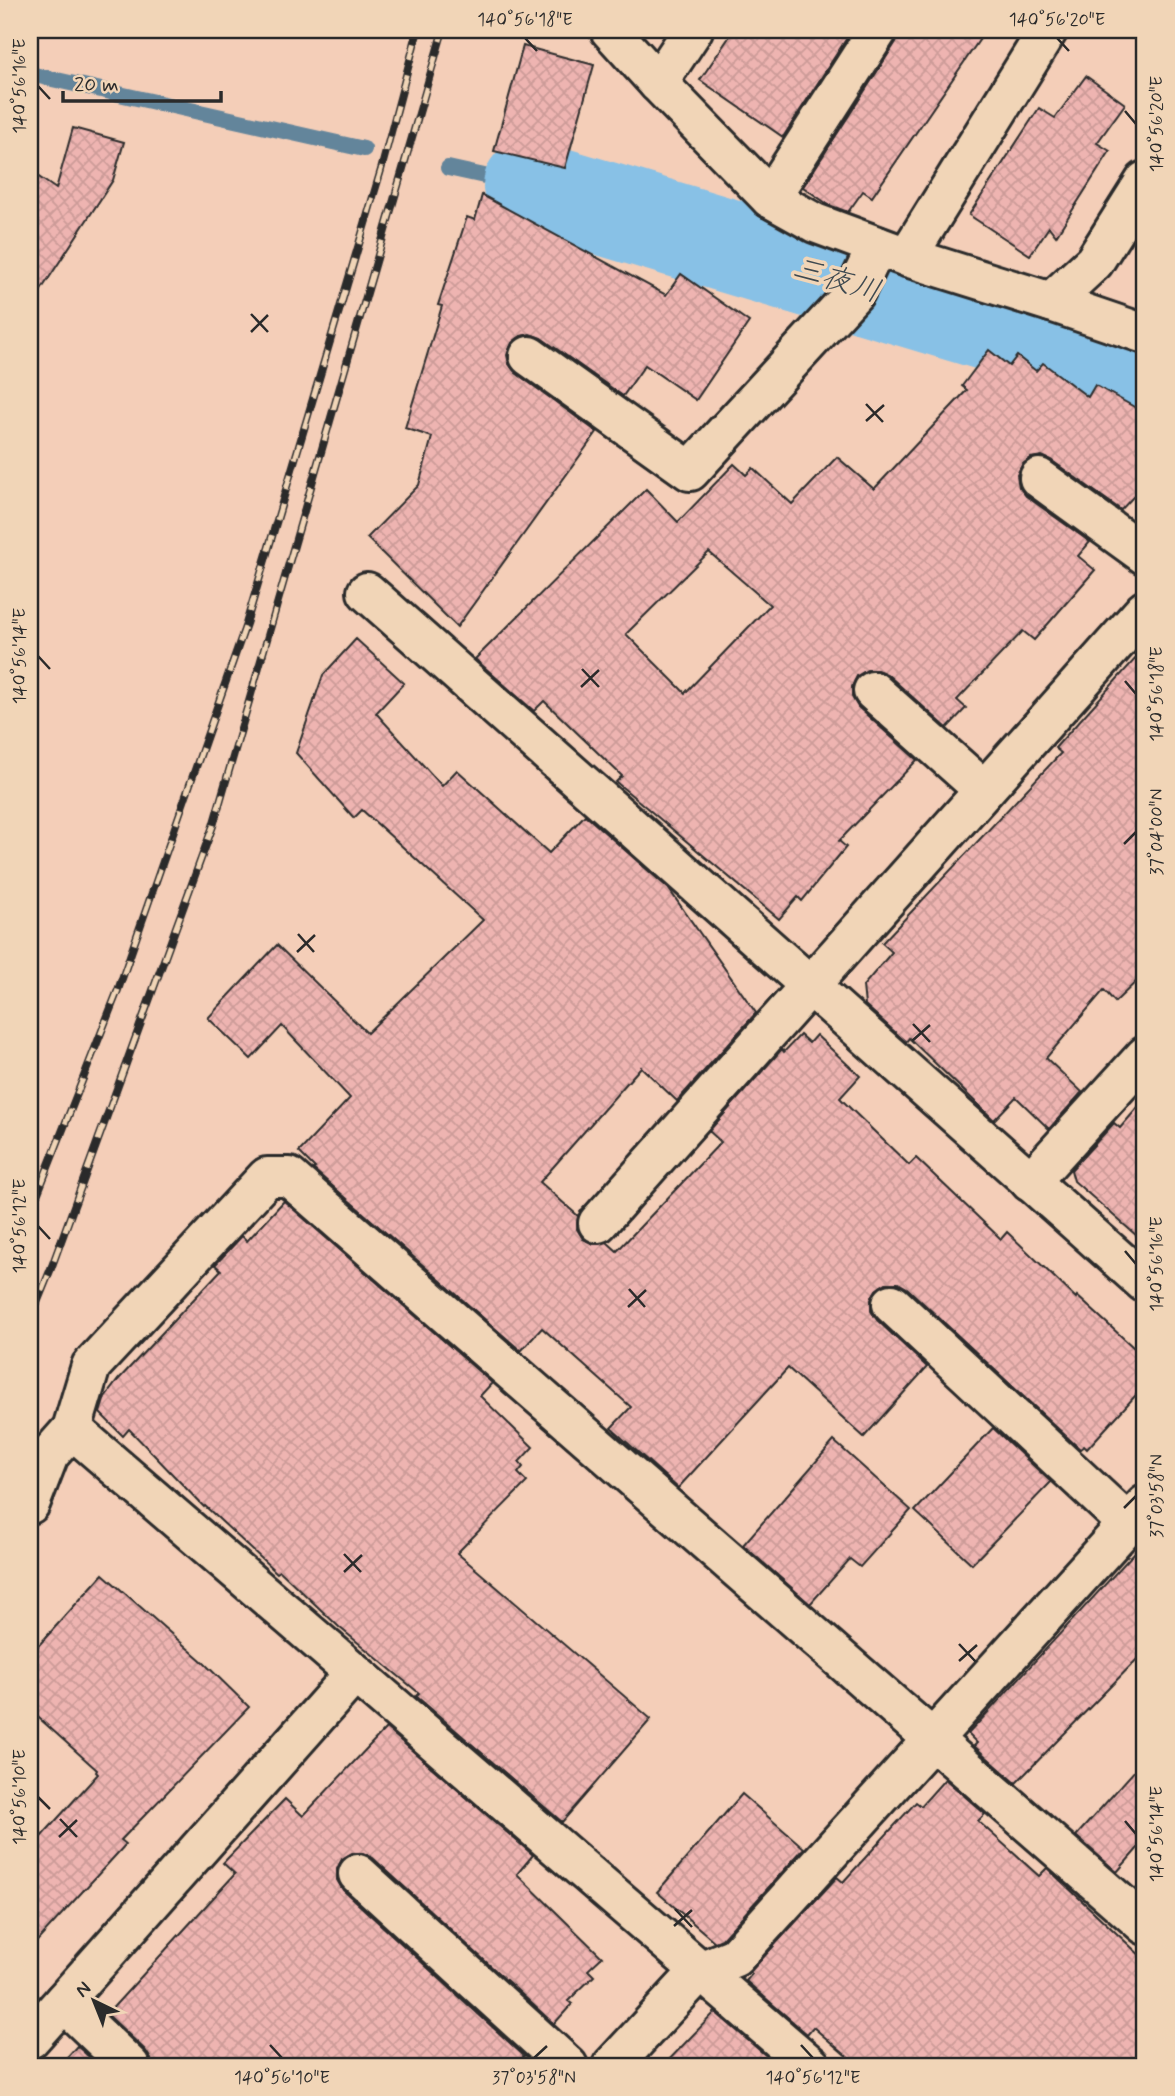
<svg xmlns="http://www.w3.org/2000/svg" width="1175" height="2096" font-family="Mynerve,'Klee One',sans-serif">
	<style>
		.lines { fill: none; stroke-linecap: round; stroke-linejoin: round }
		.stream { stroke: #63859b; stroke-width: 16 }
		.river { stroke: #88c1e6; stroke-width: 94 }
		.building { fill: url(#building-cross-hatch); stroke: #2b2b2b; stroke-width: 2; fill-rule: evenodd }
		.minor-casing { stroke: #2b2b2b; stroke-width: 44 }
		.minor { stroke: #f1d5b7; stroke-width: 38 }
		.rail-casing { stroke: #2b2b2b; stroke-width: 8 }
		.rail { stroke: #f1d5b7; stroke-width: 5; stroke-dasharray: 16; stroke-linecap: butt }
		.ticks { fill: none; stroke: #2b2b2b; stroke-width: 2.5 }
		.labels { text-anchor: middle; stroke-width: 7; stroke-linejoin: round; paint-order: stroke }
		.water-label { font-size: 30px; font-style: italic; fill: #3e4950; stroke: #f1d5b7 }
		.neatline { fill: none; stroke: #2b2b2b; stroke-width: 2.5 }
		.ticks-label { font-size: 18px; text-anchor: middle; fill: #2b2b2b }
	</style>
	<defs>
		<pattern id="building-cross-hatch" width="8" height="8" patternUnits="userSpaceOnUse" patternTransform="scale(1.75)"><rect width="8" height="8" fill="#eeb4b1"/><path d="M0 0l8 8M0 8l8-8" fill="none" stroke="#cc9b98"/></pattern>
	</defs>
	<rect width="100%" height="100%" fill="#f4ceb8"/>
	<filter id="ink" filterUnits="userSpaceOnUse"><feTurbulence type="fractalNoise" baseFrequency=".0143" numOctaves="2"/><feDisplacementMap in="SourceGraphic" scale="14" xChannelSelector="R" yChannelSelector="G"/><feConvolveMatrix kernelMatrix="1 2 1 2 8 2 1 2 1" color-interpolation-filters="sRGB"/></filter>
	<g filter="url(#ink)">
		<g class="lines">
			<!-- stream -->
			<g class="stream">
				<polyline points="30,74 364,149"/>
				<polyline points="448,168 530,186"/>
			</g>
			<!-- river -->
			<polyline class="river" points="530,186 1145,371"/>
		</g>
		<!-- building -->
		<g class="building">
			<polygon points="734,30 852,30 783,137 700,80"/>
			<polygon points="900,30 986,30 872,197 863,191 848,212 829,205 803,187 896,42"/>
			<polygon points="523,46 594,65 565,168 494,151"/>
			<polygon points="1086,76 1125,104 1097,143 1110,151 1056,236 1049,227 1030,255 969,215 1039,108 1055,118"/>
			<polygon points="73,128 124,142 113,180 30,307 30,171 56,189"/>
			<polygon points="482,195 666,295 681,274 749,322 696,400 645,365 623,396 541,338 530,334 521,336 512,343 507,355 509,364 516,373 597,432 457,627 367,538 419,485 432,437 405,428 442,306 438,305 467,217 475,220"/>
			<path d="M989,350L1009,366L1017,356L1036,371L1043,363L1088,397L1095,385L1145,413V484L1121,510L1051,460L1042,456L1031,458L1022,465L1017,475L1019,487L1026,496L1090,542L1078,556L1095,570L1034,640L1023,631L957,700L966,708L947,728L887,674L877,670H867L857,676L852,687V697L858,707L917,760L839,841L846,847L802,901L798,897L779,919L616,782L622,776L544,701L534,711L475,659L646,489L678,522L734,464L746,475L753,468L792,504L837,457L874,489L967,390L962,386ZM709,552L770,605L685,693L626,634Z"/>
			<polygon points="356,639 404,683 376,713 442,786 457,770 549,853 585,815 668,888 756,1013 677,1101 641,1067 540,1182 578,1216 577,1229 583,1239 594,1244 607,1242 617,1251 721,1142 709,1131 782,1049 784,1052 800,1035 809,1043 816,1035 860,1076 840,1098 848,1106 909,1165 916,1158 1001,1239 1007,1232 1076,1298 1077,1296 1145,1358 1145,1385 1087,1449 1084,1446 1080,1449 907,1288 898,1283 886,1283 876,1290 871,1300 871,1311 877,1320 927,1367 864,1437 788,1368 678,1488 611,1428 631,1407 542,1328 521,1351 313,1169 315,1168 299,1152 350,1098 282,1026 251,1059 208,1018 277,945 367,1033 483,920 362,810 354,818 296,753 323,675"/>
			<polygon points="1145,648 1145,973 1115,1002 1104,990 1046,1058 1082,1092 1049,1129 1016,1097 994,1120 909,1038 906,1042 865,1005 863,986 892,952 882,943 1061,753 1055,748"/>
			<polygon points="1145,1099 1145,1243 1074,1181 1071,1170 1114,1123 1120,1128"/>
			<polygon points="284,1201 492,1383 480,1396 533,1447 519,1462 523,1467 518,1473 527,1482 457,1553 651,1719 562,1822 416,1696 419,1693 339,1627 280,1571 277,1573 205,1506 204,1507 129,1429 123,1436 100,1413 105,1397 118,1380 221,1270 215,1265 242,1236 247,1241"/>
			<polygon points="993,1428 1051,1482 972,1564 915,1511"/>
			<polygon points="834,1441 911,1510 860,1567 850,1559 810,1604 743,1545"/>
			<polygon points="1145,1541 1145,1651 1016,1783 974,1746 977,1743 968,1734"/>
			<polygon points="103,1574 202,1661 249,1707 121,1840 126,1844 30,1949 30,1849 98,1774 96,1772 97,1770 30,1710 30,1655"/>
			<polygon points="386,1728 533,1855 517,1874 602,1957 588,1970 594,1976 568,2001 572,2004 554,2024 373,1858 363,1853 352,1853 342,1859 337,1869 337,1880 343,1890 524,2056 514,2066 151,2066 151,2059 145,2050 107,2014 235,1874 223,1863 285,1799 303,1816"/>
			<polygon points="1145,1759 1145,1840 1117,1872 1076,1836"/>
			<polygon points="945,1779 985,1814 978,1821 1039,1876 1047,1868 1145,1960 1145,2066 858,2066 813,2027 807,2034 746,1981 752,1974 750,1972 837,1877 843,1882 916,1802 921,1806"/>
			<polygon points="742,1794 804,1848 722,1939 715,1942 657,1892"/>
			<polygon points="715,2012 778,2066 663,2066"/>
			<polygon points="77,2046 99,2066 59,2066"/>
		</g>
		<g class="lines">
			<!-- minor casing -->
			<g class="minor-casing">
				<g id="minor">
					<polyline points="610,30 658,83 770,198 815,223 907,257 1051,302 1145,334"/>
					<polyline points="658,83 693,30"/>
					<polyline points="770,198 878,30"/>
					<polyline points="907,257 1048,30"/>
					<polyline points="1051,302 1094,262 1145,181"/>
					<polyline points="529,356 690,471 855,292 877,246"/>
					<polyline points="1039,478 1145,555"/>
					<polyline points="367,592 1145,1283"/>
					<polyline points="873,691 984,790"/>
					<polyline points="1030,1182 1145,1056"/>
					<polyline points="598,1223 1145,610"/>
					<polyline points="892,1304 1128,1524"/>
					<polyline points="72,1429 811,2066"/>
					<polyline points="30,1504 49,1455 72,1429 91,1366 267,1177 289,1177 1145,1925"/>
					<polyline points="358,1874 568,2066"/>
					<polyline points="63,2002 130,2066"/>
					<polyline points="30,2039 355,1673"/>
					<polyline points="612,2066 700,1971 735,1957 1145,1505"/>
				</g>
			</g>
			<!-- minor -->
			<use href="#minor" class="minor"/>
			<!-- rail casing -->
			<g class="rail-casing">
				<g id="rail">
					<polyline points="30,1213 118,990 246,624 381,170 418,30"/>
					<polyline points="30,1320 52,1266 213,826 443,30"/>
				</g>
			</g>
			<!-- rail -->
			<use href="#rail" class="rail"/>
		</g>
	</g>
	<!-- ticks -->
	<path class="ticks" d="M525,38L537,51M1057,38L1069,51M38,86L50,99M1125,111L1136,124M251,314L268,332M251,332L268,315M866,404L883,422M866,421L884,405M38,656L50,669M582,669L599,687M1125,681L1136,694M581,687L599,670M1124,844L1136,832M298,934L314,952M297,952L315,935M913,1024L930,1042M912,1041L930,1025M38,1226L50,1239M1125,1251L1136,1264M629,1289L645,1307M628,1307L646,1290M1124,1508L1136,1496M344,1554L361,1572M344,1572L362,1555M959,1644L976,1662M959,1661L977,1645M38,1797L50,1809M60,1819L77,1837M1125,1821L1136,1834M59,1837L77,1820M675,1909L692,1927M674,1926L692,1910M270,2045L282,2058M801,2045L813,2058M534,2058L547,2046"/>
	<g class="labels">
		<!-- water labels -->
		<g class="water-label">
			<text transform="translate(837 279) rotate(17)" y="10">三夜川</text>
		</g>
	</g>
	<!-- margin -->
	<rect width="1175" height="2096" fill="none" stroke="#f1d5b7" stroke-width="77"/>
	<!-- north arrow -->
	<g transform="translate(94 2001) rotate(317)" stroke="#f1d5b7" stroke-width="5" paint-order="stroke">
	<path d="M0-5L12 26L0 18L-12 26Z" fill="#2b2b2b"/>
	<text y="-10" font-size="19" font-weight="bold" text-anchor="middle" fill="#2b2b2b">N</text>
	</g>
	<!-- scale -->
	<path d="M63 91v10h158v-10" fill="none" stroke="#2b2b2b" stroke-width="3.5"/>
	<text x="74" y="91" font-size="21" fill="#2b2b2b" stroke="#f1d5b7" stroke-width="5" paint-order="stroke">20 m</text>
	<rect x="38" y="38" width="1098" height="2020" class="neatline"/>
	<g class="ticks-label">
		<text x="525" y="25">140°56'18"E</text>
		<text x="1057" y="25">140°56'20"E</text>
		<text transform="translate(19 86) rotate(-90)" y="6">140°56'16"E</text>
		<text transform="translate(1156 124) rotate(-90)" y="6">140°56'20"E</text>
		<text transform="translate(19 656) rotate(-90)" y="6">140°56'14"E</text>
		<text transform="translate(1156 694) rotate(-90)" y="6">140°56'18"E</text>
		<text transform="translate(1156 832) rotate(-90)" y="6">37°04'00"N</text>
		<text transform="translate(19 1226) rotate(-90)" y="6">140°56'12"E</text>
		<text transform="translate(1156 1264) rotate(-90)" y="6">140°56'16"E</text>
		<text transform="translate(1156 1496) rotate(-90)" y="6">37°03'58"N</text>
		<text transform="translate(19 1797) rotate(-90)" y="6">140°56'10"E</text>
		<text transform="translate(1156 1834) rotate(-90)" y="6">140°56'14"E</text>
		<text x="282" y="2083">140°56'10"E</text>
		<text x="534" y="2083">37°03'58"N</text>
		<text x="813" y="2083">140°56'12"E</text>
	</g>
</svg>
